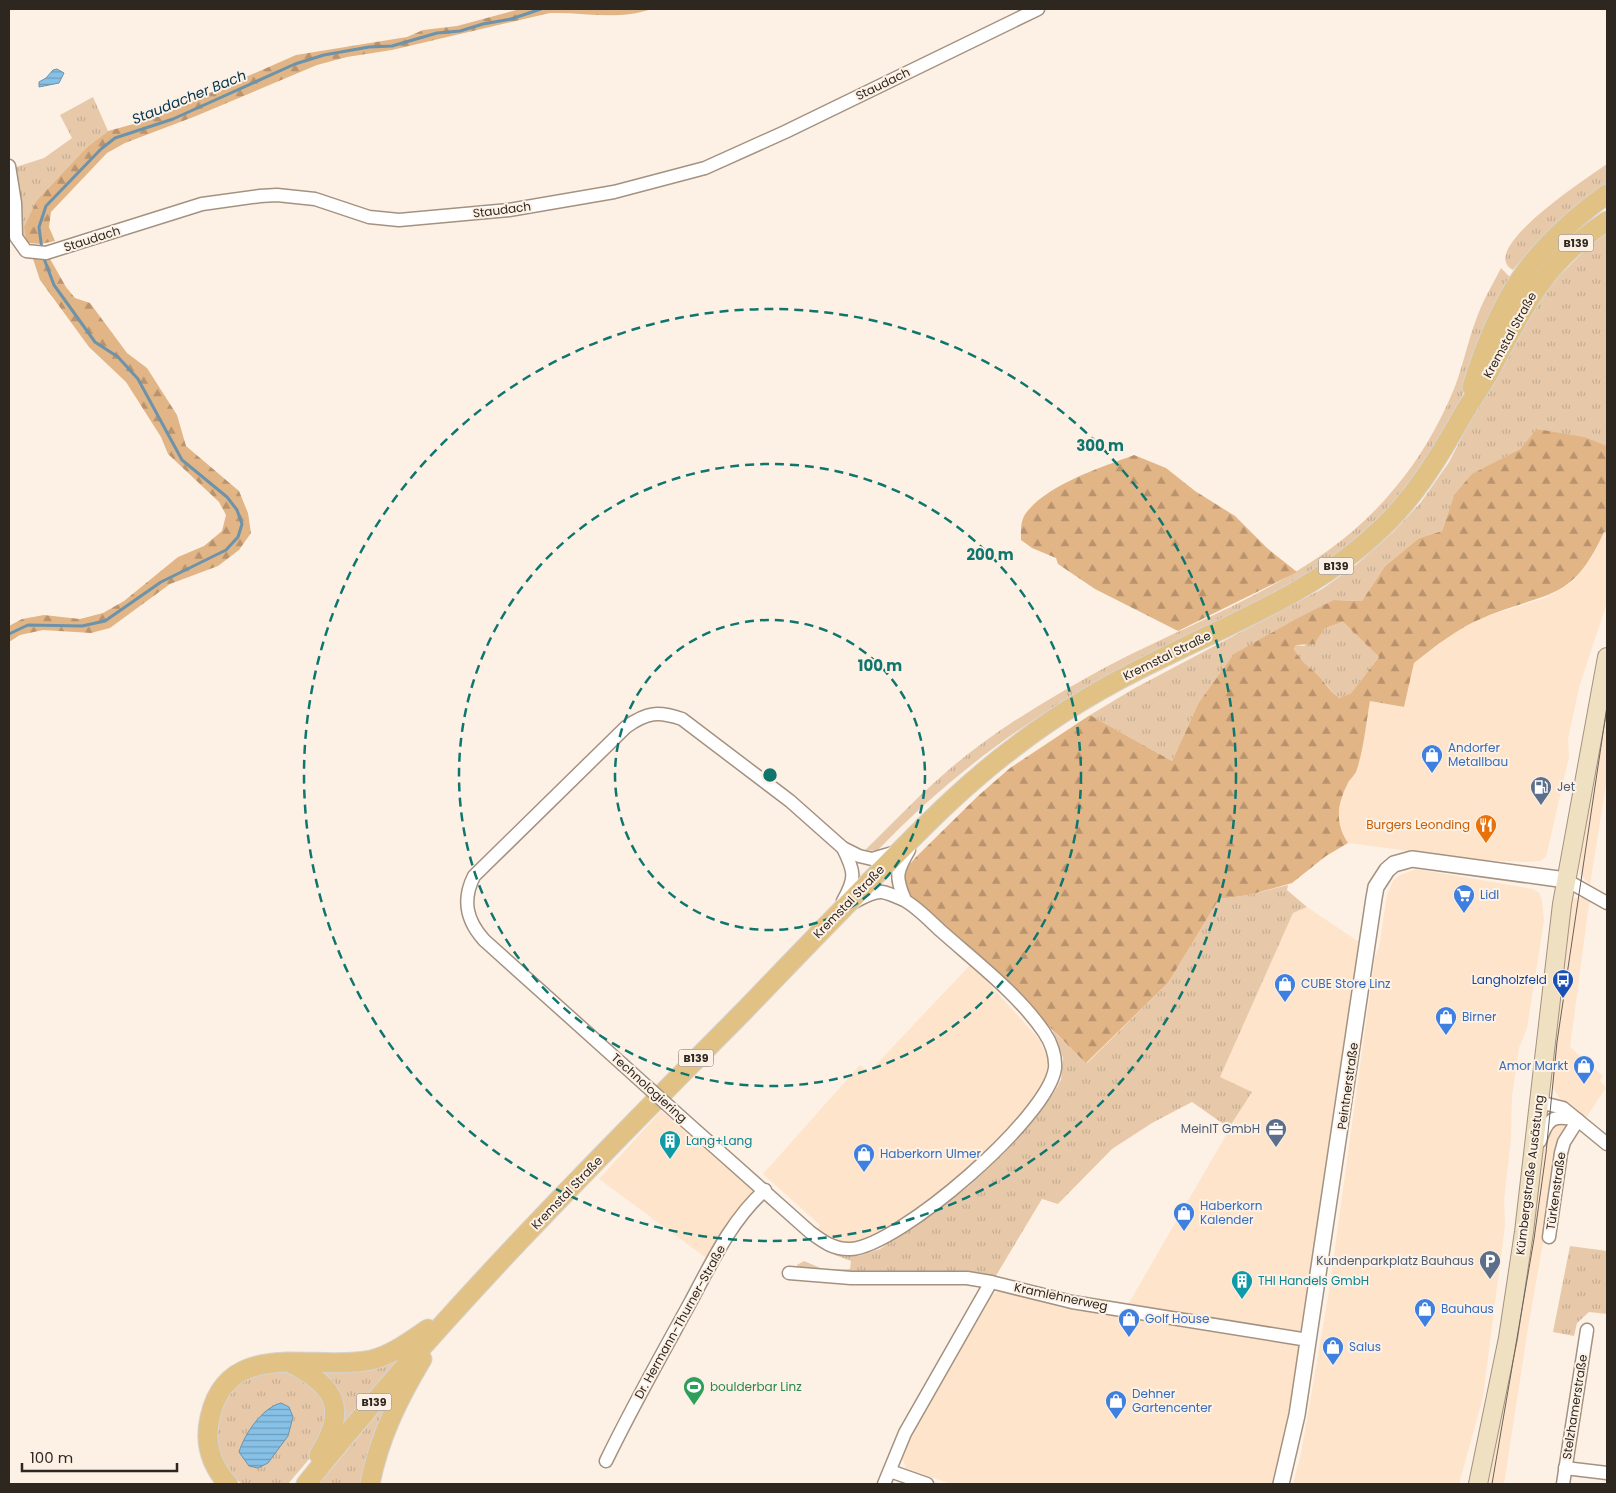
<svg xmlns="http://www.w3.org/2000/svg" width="1616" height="1493" font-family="Poppins,sans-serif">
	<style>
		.built { fill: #fde4cb }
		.grass { fill: url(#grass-tufts) }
		.forest { fill: url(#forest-firs); fill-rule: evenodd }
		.water { fill: url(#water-rules); stroke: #6c93ab }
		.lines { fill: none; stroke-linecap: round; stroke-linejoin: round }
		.stream { stroke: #6c93ab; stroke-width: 3 }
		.minor-casing { stroke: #a49280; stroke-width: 15 }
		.tertiary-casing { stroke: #a49280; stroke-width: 18 }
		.secondary-casing { stroke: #a49280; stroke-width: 20 }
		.primary-casing { stroke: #d5d4d2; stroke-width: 21 }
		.minor { stroke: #fff; stroke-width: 12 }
		.tertiary { stroke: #fff; stroke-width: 15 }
		.secondary { stroke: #f0e0c2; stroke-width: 18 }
		.primary { stroke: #e2c185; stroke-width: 19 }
		.tram { stroke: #6a6259; stroke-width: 1 }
		.minor-bridge-casing { stroke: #a49280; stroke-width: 15; stroke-linecap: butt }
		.minor-bridge { stroke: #fff; stroke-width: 12 }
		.ring { fill: none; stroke: #0f766e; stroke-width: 2.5; stroke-dasharray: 9 6 }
		.labels { text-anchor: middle; stroke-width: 4; stroke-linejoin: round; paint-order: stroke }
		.shield { fill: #fdf1e5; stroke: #6c645a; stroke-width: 1 }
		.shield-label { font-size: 11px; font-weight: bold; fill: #2e271f }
		.street-label { font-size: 12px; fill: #2e271f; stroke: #fdf1e5 }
		.shop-label { font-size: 12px; fill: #366cbe; stroke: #fdf1e5; text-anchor: start }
		.service-label { font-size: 12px; fill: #4e5e75; stroke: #fdf1e5; text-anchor: end }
		.food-label { font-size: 12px; fill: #c56008; stroke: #fdf1e5; text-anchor: end }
		.transit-label { font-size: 12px; fill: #164399; stroke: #fdf1e5; text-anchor: end }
		.culture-label { font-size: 12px; fill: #0d838f; stroke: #fdf1e5; text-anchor: start }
		.leisure-label { font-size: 12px; fill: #27864d; stroke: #fdf1e5; text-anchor: start }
		.water-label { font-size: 14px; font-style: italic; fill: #04364f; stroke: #fdf1e5 }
		.centre { fill: #0f766e; stroke: #fdf1e5; stroke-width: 2.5 }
		.ring-label { font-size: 15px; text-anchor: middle; font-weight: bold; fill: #0f766e; stroke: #fdf1e5; stroke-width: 4; stroke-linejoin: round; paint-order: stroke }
	</style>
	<defs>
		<pattern id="grass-tufts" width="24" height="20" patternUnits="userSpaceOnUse" patternTransform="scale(1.25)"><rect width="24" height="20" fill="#e7c9aa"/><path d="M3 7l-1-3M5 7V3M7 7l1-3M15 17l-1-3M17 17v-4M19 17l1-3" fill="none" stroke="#c6ad92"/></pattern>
		<pattern id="forest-firs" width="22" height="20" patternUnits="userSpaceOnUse" patternTransform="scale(1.25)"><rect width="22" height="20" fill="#e2b586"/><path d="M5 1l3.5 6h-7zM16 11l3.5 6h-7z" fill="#b8936d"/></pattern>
		<pattern id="water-rules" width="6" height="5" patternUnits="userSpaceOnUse" patternTransform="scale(1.25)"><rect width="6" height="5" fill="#87c1e7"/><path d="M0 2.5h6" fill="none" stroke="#6f9dbb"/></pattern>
	</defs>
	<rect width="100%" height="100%" fill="#fdf1e5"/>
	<!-- built -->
	<g class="built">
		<polygon points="1604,532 1607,533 1607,602 1579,688 1568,739 1569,757 1546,857 1540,861 1527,862 1478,860 1348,843 1340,831 1338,819 1341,799 1347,783 1357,771 1370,701 1404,707 1414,663 1460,629 1484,617 1545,598 1558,591 1573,581 1592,557"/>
		<polygon points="1607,678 1607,778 1590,885 1580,874 1580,865"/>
		<polygon points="1416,869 1533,889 1539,893 1542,900 1544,921 1527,1028 1519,1048 1512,1096 1511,1139 1504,1200 1505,1225 1483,1397 1459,1484 1293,1484 1301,1454 1329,1291 1375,957 1379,947 1387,895 1393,881 1400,875"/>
		<polygon points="1582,897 1592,900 1589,904 1570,1047 1603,1076 1600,1081 1606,1088 1585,1119 1562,1102 1551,1085 1571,901 1574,898"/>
		<polygon points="1307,907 1362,944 1302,1334 1126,1308 1251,1092 1219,1077 1293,913"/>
		<polygon points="971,964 1039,1039 1048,1059 1045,1080 1032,1102 988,1153 934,1197 885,1231 863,1240 847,1243 830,1239 817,1229 820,1225 763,1174 860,1065 869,1072"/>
		<polygon points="661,1111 761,1197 716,1265 599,1179"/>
		<polygon points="1561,1123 1569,1124 1559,1152 1528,1328 1504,1484 1489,1484 1530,1242 1545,1135 1551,1128"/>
		<polygon points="1002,1289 1302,1344 1293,1408 1275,1484 951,1484 906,1468 902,1458 908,1439 993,1294"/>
	</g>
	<!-- grass -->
	<g class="grass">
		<polygon points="93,97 108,131 87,147 37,200 27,243 20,233 13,168 44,158 72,138 60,115"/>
		<path d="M1607,164V184L1538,241L1513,270C1475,250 1590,176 1607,164Z"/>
		<polygon points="1607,233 1607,446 1538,429 1520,449 1498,461 1454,495 1442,531 1419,538 1385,566 1362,601 1334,600 1198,704 1172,761 1090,715 1135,688 1322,589 1357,564 1393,532 1421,502 1449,462 1495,374 1547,288 1589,246"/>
		<path d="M1501,268L1510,277C1488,319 1476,364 1457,408C1442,441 1416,481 1391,508C1317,590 1201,624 1106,676C1021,723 945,780 878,850L864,851C893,823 921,793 952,767C998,728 1053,696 1106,667C1206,614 1321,579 1394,489C1419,460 1439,425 1454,389C1463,366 1468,340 1477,317C1483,300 1493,284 1501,268Z"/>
		<path d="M1343,622L1379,657L1351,693L1339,698C1331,692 1328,686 1321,678C1311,668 1301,662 1294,649L1296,645L1304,646L1325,628Z"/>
		<path d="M1288,885L1287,890L1307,907L1293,913L1220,1077L1252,1092L1229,1128L1192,1102L1152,1123L1112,1149L1058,1204L1042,1199L994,1279C929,1268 864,1275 798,1270L797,1265L804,1261L825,1270L850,1269L851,1261L827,1252L817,1242L839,1254L858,1256L880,1249L968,1187L1007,1150L1053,1094L1061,1080L1063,1058L1053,1031L1087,1063L1168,983L1219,899L1249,895Z"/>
		<polygon points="1570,1246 1607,1251 1607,1314 1589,1312 1577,1323 1574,1336 1553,1332"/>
		<path d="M403,1354L340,1430C340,1398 344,1387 314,1368Z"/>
		<path d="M288,1371L305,1377L326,1402V1432L310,1458L288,1484H242C214,1462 206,1414 234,1388C249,1374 269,1372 288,1371Z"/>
		<polygon points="399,1388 365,1484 319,1484"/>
	</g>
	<!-- forest -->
	<g class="forest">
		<path d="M520,9H651C618,21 585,12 550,13L392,50L347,57L317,65L196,116L125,143L107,153L51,212L49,227L55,241L41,244L27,243L24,227L37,200L87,147L108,131L148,120L296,55L407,37L423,30L457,26Z"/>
		<polygon points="49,257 66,287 75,298 90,303 127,353 147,368 177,415 186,446 239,491 248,513 251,533 239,550 218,566 170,584 110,628 91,633 43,630 20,635 9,642 9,626 22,619 44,615 80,619 103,613 124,601 178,557 204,546 222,531 226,515 219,502 168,454 161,437 126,382 89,347 40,280 33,259"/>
		<path d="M1537,429L1584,437L1607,446V533L1604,532C1572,603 1547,591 1485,617C1459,627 1436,646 1414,663L1404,707L1370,701C1366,723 1364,748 1357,769C1356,775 1349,779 1347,785C1337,805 1335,824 1348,843L1326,856L1292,883L1249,895L1219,899L1168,983L1086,1063L965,943L907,892L903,877L907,867L917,856L978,796L1010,768L1090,715L1172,761L1198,704L1234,654L1296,619L1334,600L1362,601L1385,566L1419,538L1442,531L1454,495L1472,474L1520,449ZM1343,622L1379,657L1351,693L1339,698C1331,692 1327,686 1321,678C1311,668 1301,662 1294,649L1296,645L1314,644L1325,628Z"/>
		<path d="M1134,455L1166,468L1195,491L1235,516L1267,548L1297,572L1178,631L1095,589L1058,564L1056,558L1032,548L1021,540C1021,531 1020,521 1026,513C1048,484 1100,468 1134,455Z"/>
	</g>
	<!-- water -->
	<g class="water">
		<polygon points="57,69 64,73 59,83 39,87 39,82 46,78 53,70"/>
		<path d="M281,1403L289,1407L293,1417L288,1436L268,1463L258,1468L249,1466L239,1452C245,1433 262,1408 281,1403Z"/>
	</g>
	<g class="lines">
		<!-- stream -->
		<g class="stream">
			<polyline points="42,250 39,227 46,206 101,149 115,138 173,119 295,64 324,55 369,47 392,46 437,33 460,31 483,24 511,19 541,9"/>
			<polyline points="9,634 28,625 82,626 105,621 161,582 226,550 238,537 242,524 237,510 227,497 182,460 138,379 118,357 95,342 54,285 43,256"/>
		</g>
		<!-- minor casing -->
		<g class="minor-casing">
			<g id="minor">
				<polyline points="9,166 15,203 16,237 26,251 46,253 202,204 260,196 277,195 315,199 369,217 399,220 509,210 614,192 705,168 785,132 1038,9"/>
				<polyline points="1566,880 1607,903"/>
				<path d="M905,900C895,877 896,872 909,850"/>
				<path d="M843,901C856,878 855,872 843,848"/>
				<path d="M622,1064L484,940C466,920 462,900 474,876L626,727C647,712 658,711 682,719L790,801L843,848L859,856L872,859L896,852"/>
				<polyline points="1539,1102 1563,1108 1607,1144"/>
				<path d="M683,1119L810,1232C822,1241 834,1250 851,1249C899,1246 1049,1117 1055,1068C1056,1056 1051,1042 1044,1032C1018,994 976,962 941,931C930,921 917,907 904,900C897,897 889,893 882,892C873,891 862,898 854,902"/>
				<path d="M1540,1141C1547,1119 1553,1114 1576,1120"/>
				<polyline points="1549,1237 1561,1153 1564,1142 1578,1120"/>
				<polyline points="789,1273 851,1278 967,1278 991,1282 1072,1302 1308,1340"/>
				<path d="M606,1461C632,1407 661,1356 690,1303C711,1264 731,1220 765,1190"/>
				<polyline points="1565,1468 1607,1473"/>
				<polyline points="890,1471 927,1484"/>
				<polyline points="884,1484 905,1433 991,1282"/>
				<polyline points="1563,1484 1587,1330"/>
			</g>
		</g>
		<!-- tertiary casing -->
		<g class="tertiary-casing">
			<polyline id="tertiary" points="1281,1484 1297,1415 1374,898 1376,887 1387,870 1394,864 1412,859 1566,880"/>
		</g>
		<!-- secondary casing -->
		<g class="secondary-casing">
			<polyline id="secondary" points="1478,1484 1508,1338 1524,1232 1562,904 1607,657"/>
		</g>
		<!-- primary casing -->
		<g class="primary-casing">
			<g id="primary">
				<path d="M1472,387C1500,297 1530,250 1607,194"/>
				<path d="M288,1362C335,1385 349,1408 319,1455"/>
				<path d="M228,1484C211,1465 204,1442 210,1417C228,1336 315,1372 371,1360C392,1355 410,1341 428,1329"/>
				<path d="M306,1484C441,1316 593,1163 745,1010C792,961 839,912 887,864C928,822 969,781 1016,746C1060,712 1108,684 1158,660C1232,623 1311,593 1373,536C1411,503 1436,462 1461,418C1470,402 1481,387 1490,371C1524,307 1544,262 1607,221"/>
				<path d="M370,1484C379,1438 398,1399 422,1359"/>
			</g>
		</g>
		<!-- minor -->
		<use href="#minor" class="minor"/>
		<!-- tertiary -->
		<use href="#tertiary" class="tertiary"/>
		<!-- secondary -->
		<use href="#secondary" class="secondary"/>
		<!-- primary -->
		<use href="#primary" class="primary"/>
		<!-- tram -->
		<polyline class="tram" points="1492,1484 1534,1239 1546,1153 1557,1042 1607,706"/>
		<!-- minor-bridge casing -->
		<g class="minor-bridge-casing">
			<polyline id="minor-bridge" points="622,1064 683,1119"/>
		</g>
		<!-- minor-bridge -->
		<use href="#minor-bridge" class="minor-bridge"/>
	</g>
	<!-- distance rings -->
	<g class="ring">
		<circle cx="770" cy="775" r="155"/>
		<circle cx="770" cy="775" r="311"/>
		<circle cx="770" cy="775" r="466"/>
	</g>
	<!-- icons -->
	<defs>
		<g id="shop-pin" transform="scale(1.125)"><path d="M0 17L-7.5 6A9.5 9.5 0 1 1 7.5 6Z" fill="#3f7fe0" stroke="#fdf1e5"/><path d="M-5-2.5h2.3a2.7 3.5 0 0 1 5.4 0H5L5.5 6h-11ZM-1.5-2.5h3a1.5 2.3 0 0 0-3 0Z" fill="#fff"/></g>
		<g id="fuel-pin" transform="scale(1.125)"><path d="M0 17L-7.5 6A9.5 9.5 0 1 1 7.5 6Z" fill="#5c6f8a" stroke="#fdf1e5"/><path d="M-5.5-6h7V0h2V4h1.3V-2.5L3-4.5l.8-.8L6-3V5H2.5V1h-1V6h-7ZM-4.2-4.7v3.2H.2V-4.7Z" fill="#fff"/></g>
		<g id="restaurant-pin" transform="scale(1.125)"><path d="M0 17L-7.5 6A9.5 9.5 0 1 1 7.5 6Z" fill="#e8710a" stroke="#fdf1e5"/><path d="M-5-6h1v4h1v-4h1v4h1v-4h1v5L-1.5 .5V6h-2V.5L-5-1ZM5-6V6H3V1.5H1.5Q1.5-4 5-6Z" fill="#fff"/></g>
		<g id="supermarket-pin" transform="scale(1.125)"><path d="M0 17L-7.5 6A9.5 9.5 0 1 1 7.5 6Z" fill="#3f7fe0" stroke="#fdf1e5"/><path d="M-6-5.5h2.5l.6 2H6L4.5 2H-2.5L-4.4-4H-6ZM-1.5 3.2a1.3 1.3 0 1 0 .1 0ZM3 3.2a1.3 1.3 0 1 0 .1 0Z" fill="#fff"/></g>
		<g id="bus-pin" transform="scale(1.125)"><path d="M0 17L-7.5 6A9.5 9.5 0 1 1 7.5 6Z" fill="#1a4fb4" stroke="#fdf1e5"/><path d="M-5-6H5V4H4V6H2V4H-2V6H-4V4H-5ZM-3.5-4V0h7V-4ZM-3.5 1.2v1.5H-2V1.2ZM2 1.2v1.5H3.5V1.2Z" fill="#fff"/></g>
		<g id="office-pin" transform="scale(1.125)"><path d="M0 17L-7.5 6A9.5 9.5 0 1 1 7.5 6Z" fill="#5c6f8a" stroke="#fdf1e5"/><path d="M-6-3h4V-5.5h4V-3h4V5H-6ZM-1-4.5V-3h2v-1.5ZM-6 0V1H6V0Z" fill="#fff"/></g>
		<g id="building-pin" transform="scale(1.125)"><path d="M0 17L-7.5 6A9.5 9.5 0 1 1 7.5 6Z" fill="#0f9aa8" stroke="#fdf1e5"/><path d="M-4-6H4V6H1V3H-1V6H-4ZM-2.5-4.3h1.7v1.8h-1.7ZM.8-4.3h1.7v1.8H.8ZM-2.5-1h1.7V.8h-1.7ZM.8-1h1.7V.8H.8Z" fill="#fff"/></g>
		<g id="parking-pin" transform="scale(1.125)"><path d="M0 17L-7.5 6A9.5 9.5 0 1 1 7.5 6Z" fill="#5c6f8a" stroke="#fdf1e5"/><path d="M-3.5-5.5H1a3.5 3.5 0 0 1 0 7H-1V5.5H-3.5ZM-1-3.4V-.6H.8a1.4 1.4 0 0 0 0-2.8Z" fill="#fff"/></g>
		<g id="stadium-pin" transform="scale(1.125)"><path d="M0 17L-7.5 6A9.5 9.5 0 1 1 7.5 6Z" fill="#2e9e5b" stroke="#fdf1e5"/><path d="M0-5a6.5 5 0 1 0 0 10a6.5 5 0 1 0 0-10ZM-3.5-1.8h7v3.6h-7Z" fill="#fff"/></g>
	</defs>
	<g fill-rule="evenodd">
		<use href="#shop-pin" x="1432" y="755"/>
		<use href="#fuel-pin" x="1541" y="787"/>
		<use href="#restaurant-pin" x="1486" y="825"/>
		<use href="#supermarket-pin" x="1464" y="895"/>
		<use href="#bus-pin" x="1563" y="980"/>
		<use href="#shop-pin" x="1285" y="984"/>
		<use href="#shop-pin" x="1446" y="1017"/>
		<use href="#shop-pin" x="1584" y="1066"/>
		<use href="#office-pin" x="1276" y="1129"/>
		<use href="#building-pin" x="670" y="1141"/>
		<use href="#shop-pin" x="864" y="1154"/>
		<use href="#shop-pin" x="1184" y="1213"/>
		<use href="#parking-pin" x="1490" y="1261"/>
		<use href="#building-pin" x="1242" y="1281"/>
		<use href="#shop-pin" x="1425" y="1309"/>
		<use href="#shop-pin" x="1129" y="1319"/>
		<use href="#shop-pin" x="1333" y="1347"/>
		<use href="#stadium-pin" x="694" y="1387"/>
		<use href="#shop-pin" x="1116" y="1401"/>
	</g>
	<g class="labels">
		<!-- shield labels -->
		<g class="shield">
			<rect x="1558.5" y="234.5" width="35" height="17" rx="4"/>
			<rect x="1318.5" y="557.5" width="35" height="17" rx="4"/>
			<rect x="678.5" y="1049.5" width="35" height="17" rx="4"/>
			<rect x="356.5" y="1393.5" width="35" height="17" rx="4"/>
		</g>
		<g class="shield-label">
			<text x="1576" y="247">B139</text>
			<text x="1336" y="570">B139</text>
			<text x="696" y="1062">B139</text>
			<text x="374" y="1406">B139</text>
		</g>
		<!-- street labels -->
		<g class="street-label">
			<text transform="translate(883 84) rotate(-26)" y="4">Staudach</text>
			<text transform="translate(502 210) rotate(-7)" y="4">Staudach</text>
			<text transform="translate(92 239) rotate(-18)" y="4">Staudach</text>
			<text transform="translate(1510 335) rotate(-61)" y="4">Kremstal Straße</text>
			<text transform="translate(1167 656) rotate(-26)" y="4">Kremstal Straße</text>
			<text transform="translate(849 902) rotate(-46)" y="4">Kremstal Straße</text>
			<text transform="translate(1348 1086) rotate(-82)" y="4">Peintnerstraße</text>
			<text transform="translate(649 1088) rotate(42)" y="4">Technologiering</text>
			<text transform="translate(1530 1175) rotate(-83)" y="4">Kürnbergstraße Ausästung</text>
			<text transform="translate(1556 1191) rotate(-82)" y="4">Türkenstraße</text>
			<text transform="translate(567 1193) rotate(-46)" y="4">Kremstal Straße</text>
			<text transform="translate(1061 1297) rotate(12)" y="4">Kramlehnerweg</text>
			<text transform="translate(680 1322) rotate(-61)" y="4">Dr. Hermann-Thurner-Straße</text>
			<text transform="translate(1575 1407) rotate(-81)" y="4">Stelzhamerstraße</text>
		</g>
		<!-- shop labels -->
		<g class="shop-label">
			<text x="1448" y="752">Andorfer<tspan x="1448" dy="14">Metallbau</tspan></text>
			<text x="1480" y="899">Lidl</text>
			<text x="1301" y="988">CUBE Store Linz</text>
			<text x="1462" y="1021">Birner</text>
			<text x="1568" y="1070" text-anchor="end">Amor Markt</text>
			<text x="880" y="1158">Haberkorn Ulmer</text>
			<text x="1200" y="1210">Haberkorn<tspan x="1200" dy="14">Kalender</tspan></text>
			<text x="1441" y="1313">Bauhaus</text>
			<text x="1145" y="1323">Golf House</text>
			<text x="1349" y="1351">Salus</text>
			<text x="1132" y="1398">Dehner<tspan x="1132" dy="14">Gartencenter</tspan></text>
		</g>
		<!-- service labels -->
		<g class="service-label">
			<text x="1557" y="791" text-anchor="start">Jet</text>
			<text x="1260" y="1133">MeinIT GmbH</text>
			<text x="1474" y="1265">Kundenparkplatz Bauhaus</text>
		</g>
		<!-- food labels -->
		<g class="food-label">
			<text x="1470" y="829">Burgers Leonding</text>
		</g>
		<!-- transit labels -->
		<g class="transit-label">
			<text x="1547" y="984">Langholzfeld</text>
		</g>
		<!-- culture labels -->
		<g class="culture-label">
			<text x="686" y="1145">Lang+Lang</text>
			<text x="1258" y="1285">THI Handels GmbH</text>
		</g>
		<!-- leisure labels -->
		<g class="leisure-label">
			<text x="710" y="1391">boulderbar Linz</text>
		</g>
		<!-- water labels -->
		<g class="water-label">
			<text transform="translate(189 97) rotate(-22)" y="5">Staudacher Bach</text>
		</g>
	</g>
	<circle cx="770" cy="775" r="8" class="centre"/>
	<g class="ring-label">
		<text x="1100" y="451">300 m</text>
		<text x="990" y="560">200 m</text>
		<text x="880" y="671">100 m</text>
	</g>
	<!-- border -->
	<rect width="1616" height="1493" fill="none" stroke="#2e271f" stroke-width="20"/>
	<!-- scale -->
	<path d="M22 1463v8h155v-8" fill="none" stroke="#2e271f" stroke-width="2.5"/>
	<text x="30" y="1463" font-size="15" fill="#2e271f" stroke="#fdf1e5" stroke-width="4" paint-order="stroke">100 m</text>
</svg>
